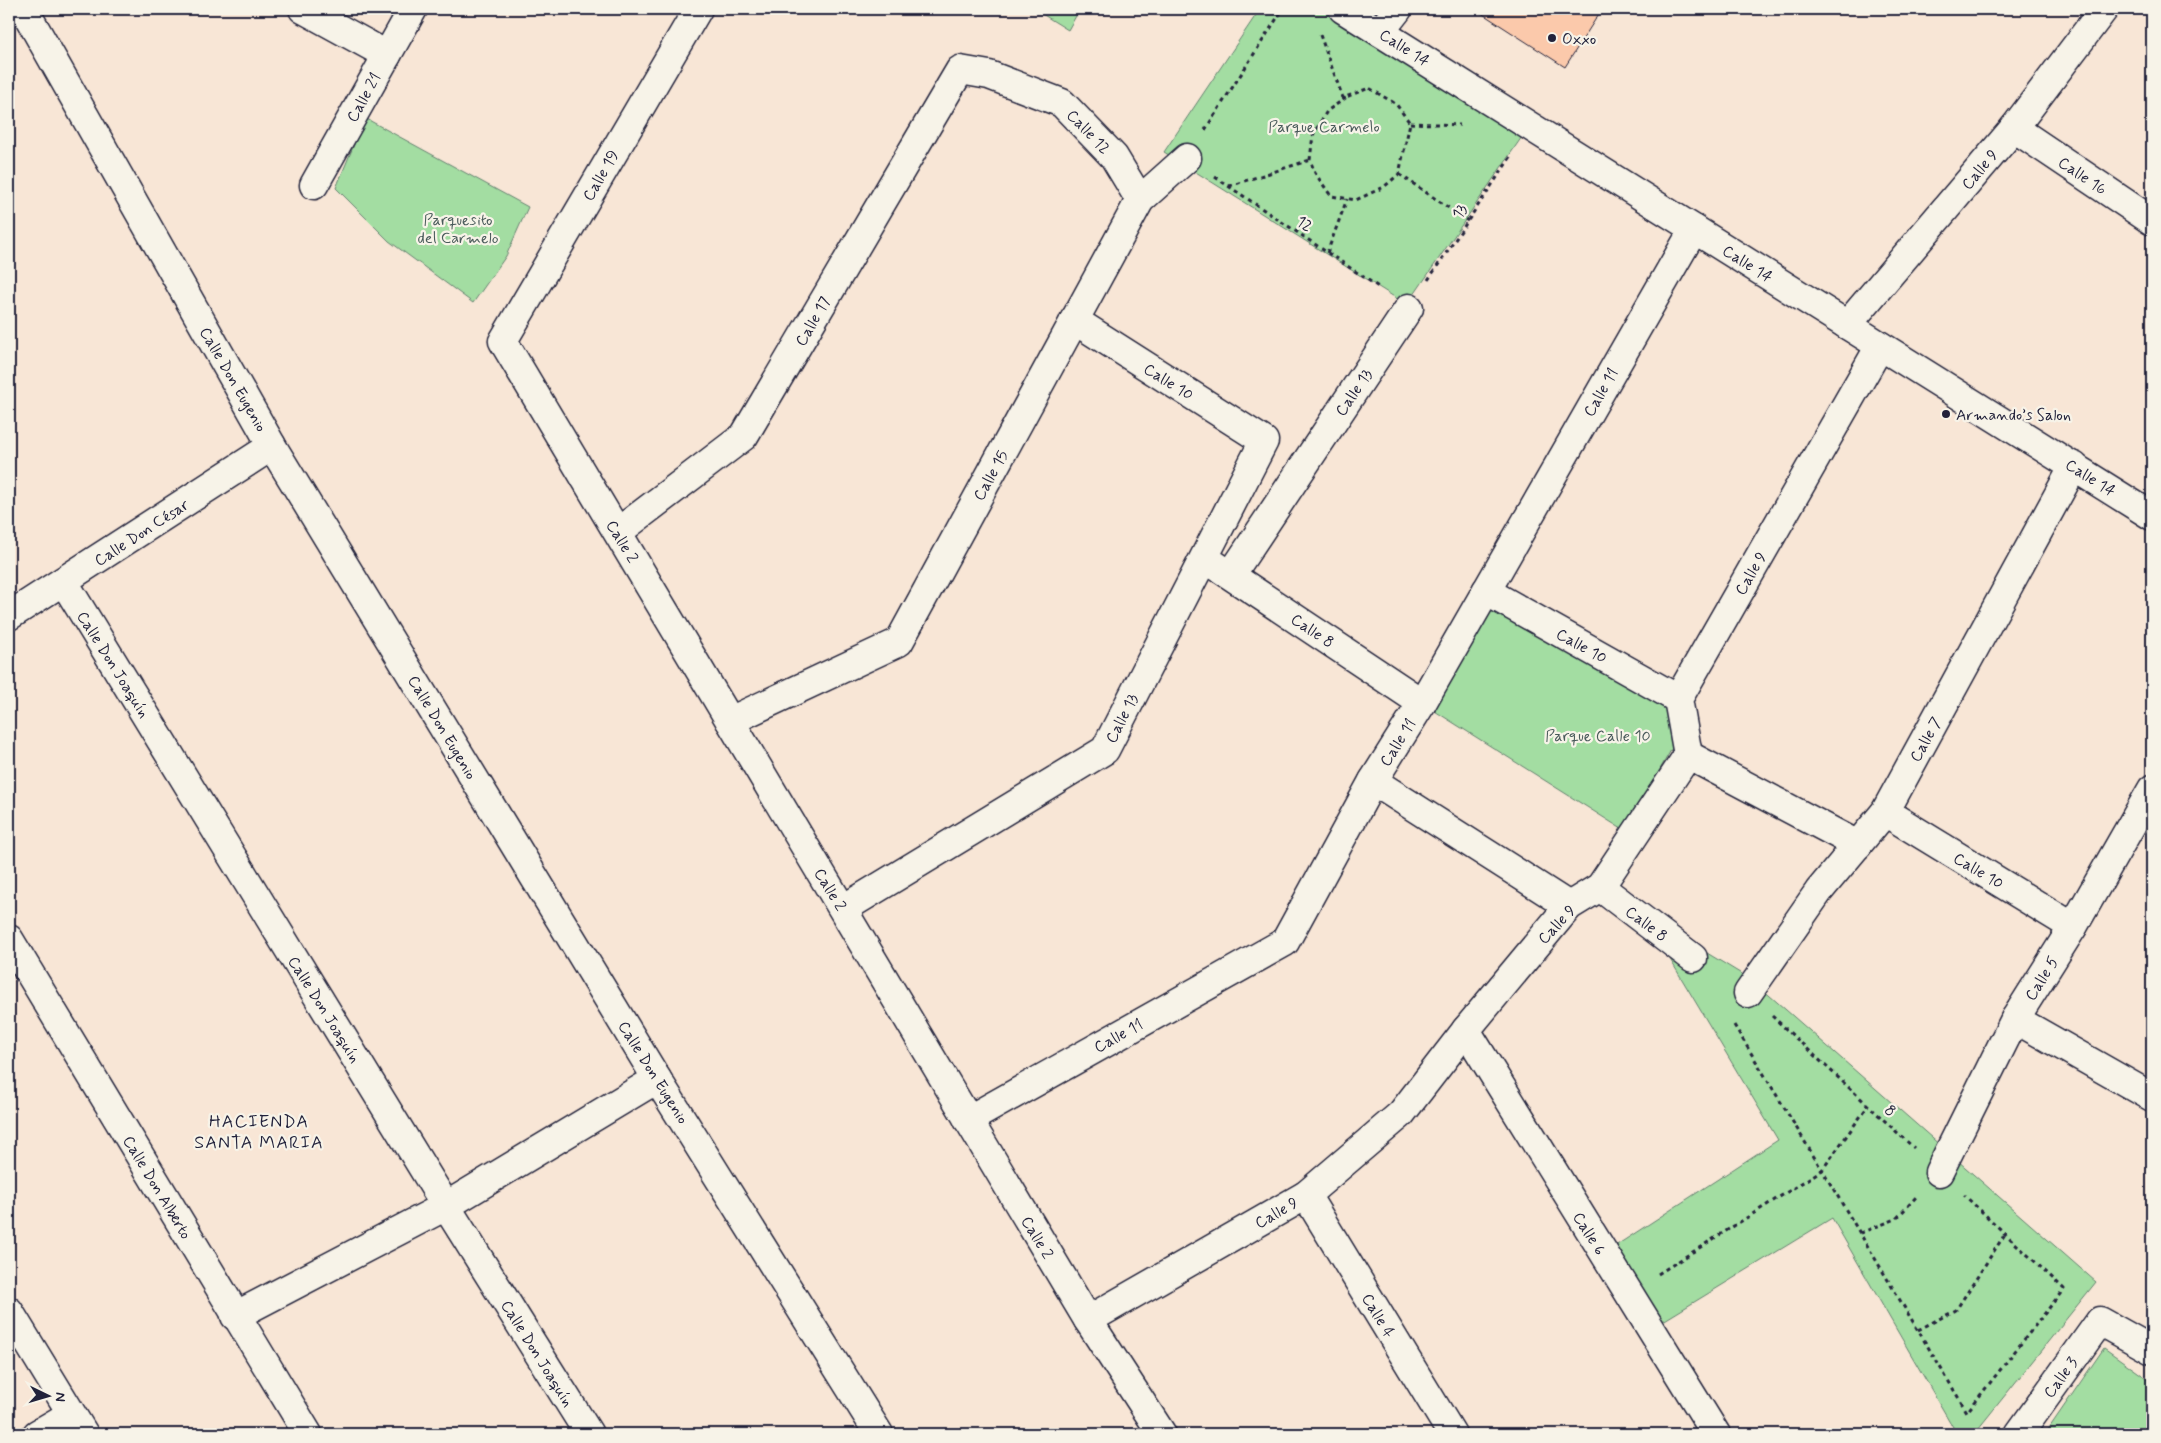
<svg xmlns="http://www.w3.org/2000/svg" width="2161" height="1443" font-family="Mynerve,sans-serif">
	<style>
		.green { fill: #a3dda2; stroke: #62806e }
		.building { fill: #fbc9ab; stroke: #22223b }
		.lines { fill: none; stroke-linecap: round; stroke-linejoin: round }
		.minor-casing { stroke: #22223b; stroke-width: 31 }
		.path { stroke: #22223b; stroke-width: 3; stroke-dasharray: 4 4; stroke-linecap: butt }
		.minor { stroke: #f7f3e8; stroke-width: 28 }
		.poi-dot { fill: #22223b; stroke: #f7f3e8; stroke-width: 2 }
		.labels { text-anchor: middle; stroke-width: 4.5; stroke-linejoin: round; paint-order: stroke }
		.poi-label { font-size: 16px; fill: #22223b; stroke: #f7f3e8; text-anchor: start }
		.street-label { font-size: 16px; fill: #22223b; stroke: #f7f3e8 }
		.park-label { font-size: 16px; fill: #495a5a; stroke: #f7f3e8 }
		.neighbourhood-label { font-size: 18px; letter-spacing: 1px; fill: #22223b; stroke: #f7f3e8 }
	</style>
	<rect width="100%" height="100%" fill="#f8e6d6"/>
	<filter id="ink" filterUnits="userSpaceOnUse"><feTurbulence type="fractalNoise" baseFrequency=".02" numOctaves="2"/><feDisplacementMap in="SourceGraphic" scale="10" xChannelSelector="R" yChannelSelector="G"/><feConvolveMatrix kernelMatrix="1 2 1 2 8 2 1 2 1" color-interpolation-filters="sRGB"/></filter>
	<g filter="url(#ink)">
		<!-- green -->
		<g class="green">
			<polygon points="1034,9 1080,9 1068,30"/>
			<polygon points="1260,9 1338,9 1528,128 1407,305 1164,152"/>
			<polygon points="365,118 528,207 506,256 473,303 389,241 336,188"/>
			<polygon points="1486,591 1692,713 1625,831 1422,703"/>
			<polygon points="1643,914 1753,981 2096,1282 1974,1434 1957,1434 1832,1218 1650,1329 1603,1254 1778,1140"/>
			<polygon points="2104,1348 2152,1382 2152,1434 2045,1434"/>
		</g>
		<!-- building -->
		<polygon class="building" points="1475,9 1602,9 1565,67"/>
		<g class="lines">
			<!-- minor casing -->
			<g class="minor-casing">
				<g id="minor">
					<polyline points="24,9 272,446 657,1079 879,1434"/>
					<polyline points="303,9 387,55"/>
					<polyline points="698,9 503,341 1088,1320 1162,1434"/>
					<polyline points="1343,9 2152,516"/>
					<polyline points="1380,32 1398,9"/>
					<polyline points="2014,128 2152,221"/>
					<polyline points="314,185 413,9"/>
					<polyline points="1847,325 2014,128 2104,9"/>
					<polyline points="618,532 744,436 960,70 989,75 1062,103 1114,157 1140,200"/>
					<polyline points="1215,565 1422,703"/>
					<polyline points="1231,575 1409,308"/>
					<polyline points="64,582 446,1206 589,1434"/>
					<polyline points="1486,591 1678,699"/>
					<polyline points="9,616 272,446"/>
					<polyline points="730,721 899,642 1140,200 1187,158"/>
					<polyline points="1688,755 1858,845"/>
					<polyline points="1373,781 1569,906"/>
					<polyline points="1885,812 2073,927"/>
					<polyline points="1600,887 1693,958"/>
					<polyline points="843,909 1105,750 1264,441 1074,320"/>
					<polyline points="9,939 308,1434"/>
					<polyline points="1748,993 1819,891 1885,812 2074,466"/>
					<polyline points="2015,1019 2152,1097"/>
					<polyline points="1466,1030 1716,1434"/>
					<polyline points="968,1120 1285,942 1373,781 1422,703 1694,229"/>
					<polyline points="1939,1172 2015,1019 2073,927 2152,789"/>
					<polyline points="1306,1195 1452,1434"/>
					<polyline points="9,1311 84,1434"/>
					<polyline points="235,1316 446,1206 657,1079"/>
					<polyline points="1088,1320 1306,1195 1401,1114 1466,1030 1569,906 1600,887 1688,755 1678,699 1880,346"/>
					<polyline points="37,1434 71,1414"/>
					<polyline points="2019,1434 2100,1321 2152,1350"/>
				</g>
			</g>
			<!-- path -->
			<g class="path">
				<polyline points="1320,35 1343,98 1369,88 1396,104 1410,123 1399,174 1384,187 1356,200 1331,196 1315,173 1310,160 1313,135 1327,111 1347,97"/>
				<polyline points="1410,123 1460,125"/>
				<polyline points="1205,130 1283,9"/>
				<polyline points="1399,174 1468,221"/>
				<polyline points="1215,177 1380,288"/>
				<polyline points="1229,186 1310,160"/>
				<polyline points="1327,253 1347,199"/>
				<polyline points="1428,280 1512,155"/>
				<polyline points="1772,1016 1914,1148"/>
				<polyline points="1734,1025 1822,1170 1868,1106"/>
				<polyline points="1860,1233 1896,1219 1917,1196"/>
				<polyline points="1658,1274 1822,1170 1967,1412 2064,1289 1964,1195"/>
				<polyline points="1918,1330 1956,1310 2005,1234"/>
			</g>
			<!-- minor -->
			<use href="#minor" class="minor"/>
		</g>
	</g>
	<!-- markers -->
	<g class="poi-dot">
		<circle cx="1552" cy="38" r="5"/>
		<circle cx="1946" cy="414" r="5"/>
	</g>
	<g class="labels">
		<!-- poi labels -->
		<g class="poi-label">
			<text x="1562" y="44">Oxxo</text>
			<text x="1956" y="420">Armando’s Salon</text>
		</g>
		<!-- street labels -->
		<g class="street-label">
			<text transform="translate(1405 47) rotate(32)" y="6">Calle 14</text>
			<text transform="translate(363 97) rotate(-61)" y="6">Calle 21</text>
			<text transform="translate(1089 131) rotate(46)" y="6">Calle 12</text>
			<text transform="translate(1979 169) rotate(-50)" y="6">Calle 9</text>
			<text transform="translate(600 175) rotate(-60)" y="6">Calle 19</text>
			<text transform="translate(2083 175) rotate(34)" y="6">Calle 16</text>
			<text transform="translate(1459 211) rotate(-56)" y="6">13</text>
			<text transform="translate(1305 223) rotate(34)" y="6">12</text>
			<text transform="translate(1748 263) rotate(32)" y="6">Calle 14</text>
			<text transform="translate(812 321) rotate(-60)" y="6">Calle 17</text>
			<text transform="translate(234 379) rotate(60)" y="6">Calle Don Eugenio</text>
			<text transform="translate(1169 381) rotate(32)" y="6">Calle 10</text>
			<text transform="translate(1353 392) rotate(-56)" y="6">Calle 13</text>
			<text transform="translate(1600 392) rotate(-60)" y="6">Calle 11</text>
			<text transform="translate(990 475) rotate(-61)" y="6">Calle 15</text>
			<text transform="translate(2091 477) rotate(32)" y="6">Calle 14</text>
			<text transform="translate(141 532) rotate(-33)" y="6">Calle Don César</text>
			<text transform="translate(623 541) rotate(59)" y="6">Calle 2</text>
			<text transform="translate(1750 573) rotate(-60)" y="6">Calle 9</text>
			<text transform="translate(1313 630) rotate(34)" y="6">Calle 8</text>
			<text transform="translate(1582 645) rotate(29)" y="6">Calle 10</text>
			<text transform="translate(114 664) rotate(58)" y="6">Calle Don Joaquín</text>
			<text transform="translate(1121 718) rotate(-63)" y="6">Calle 13</text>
			<text transform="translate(443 727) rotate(59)" y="6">Calle Don Eugenio</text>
			<text transform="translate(1925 739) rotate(-61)" y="6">Calle 7</text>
			<text transform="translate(1397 742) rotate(-58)" y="6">Calle 11</text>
			<text transform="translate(1979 870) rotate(31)" y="6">Calle 10</text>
			<text transform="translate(831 889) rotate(59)" y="6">Calle 2</text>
			<text transform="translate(1647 923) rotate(37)" y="6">Calle 8</text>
			<text transform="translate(1556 924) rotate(-47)" y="6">Calle 9</text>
			<text transform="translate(2041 978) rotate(-58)" y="6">Calle 5</text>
			<text transform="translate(325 1009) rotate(58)" y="6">Calle Don Joaquín</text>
			<text transform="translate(1118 1035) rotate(-29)" y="6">Calle 11</text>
			<text transform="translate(654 1072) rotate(58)" y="6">Calle Don Eugenio</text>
			<text transform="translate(1891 1110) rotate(43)" y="6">8</text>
			<text transform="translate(158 1187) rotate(59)" y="6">Calle Don Alberto</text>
			<text transform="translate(1276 1212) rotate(-30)" y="6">Calle 9</text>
			<text transform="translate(1590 1233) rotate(58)" y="6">Calle 6</text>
			<text transform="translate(1038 1237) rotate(59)" y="6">Calle 2</text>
			<text transform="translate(1379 1315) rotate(59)" y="6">Calle 4</text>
			<text transform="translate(538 1353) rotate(58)" y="6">Calle Don Joaquín</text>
			<text transform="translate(2060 1377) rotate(-54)" y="6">Calle 3</text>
		</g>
		<!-- park labels -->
		<g class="park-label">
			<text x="1324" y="132">Parque Carmelo</text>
			<text x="458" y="225">Parquesito<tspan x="458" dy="18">del Carmelo</tspan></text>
			<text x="1598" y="741">Parque Calle 10</text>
		</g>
		<!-- neighbourhood labels -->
		<g class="neighbourhood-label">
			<text x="259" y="1127">HACIENDA<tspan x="259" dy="21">SANTA MARIA</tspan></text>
		</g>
	</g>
	<!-- margin -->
	<rect width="2161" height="1443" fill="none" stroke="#f7f3e8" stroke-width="30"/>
	<rect x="15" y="15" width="2131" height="1413" fill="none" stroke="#22223b" stroke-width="2" filter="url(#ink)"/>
	<!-- north arrow -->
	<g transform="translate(48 1396) rotate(95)" stroke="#f7f3e8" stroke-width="4" paint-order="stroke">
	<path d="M0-4L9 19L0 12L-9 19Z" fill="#22223b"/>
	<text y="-8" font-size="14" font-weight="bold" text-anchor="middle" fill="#22223b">N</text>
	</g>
</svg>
